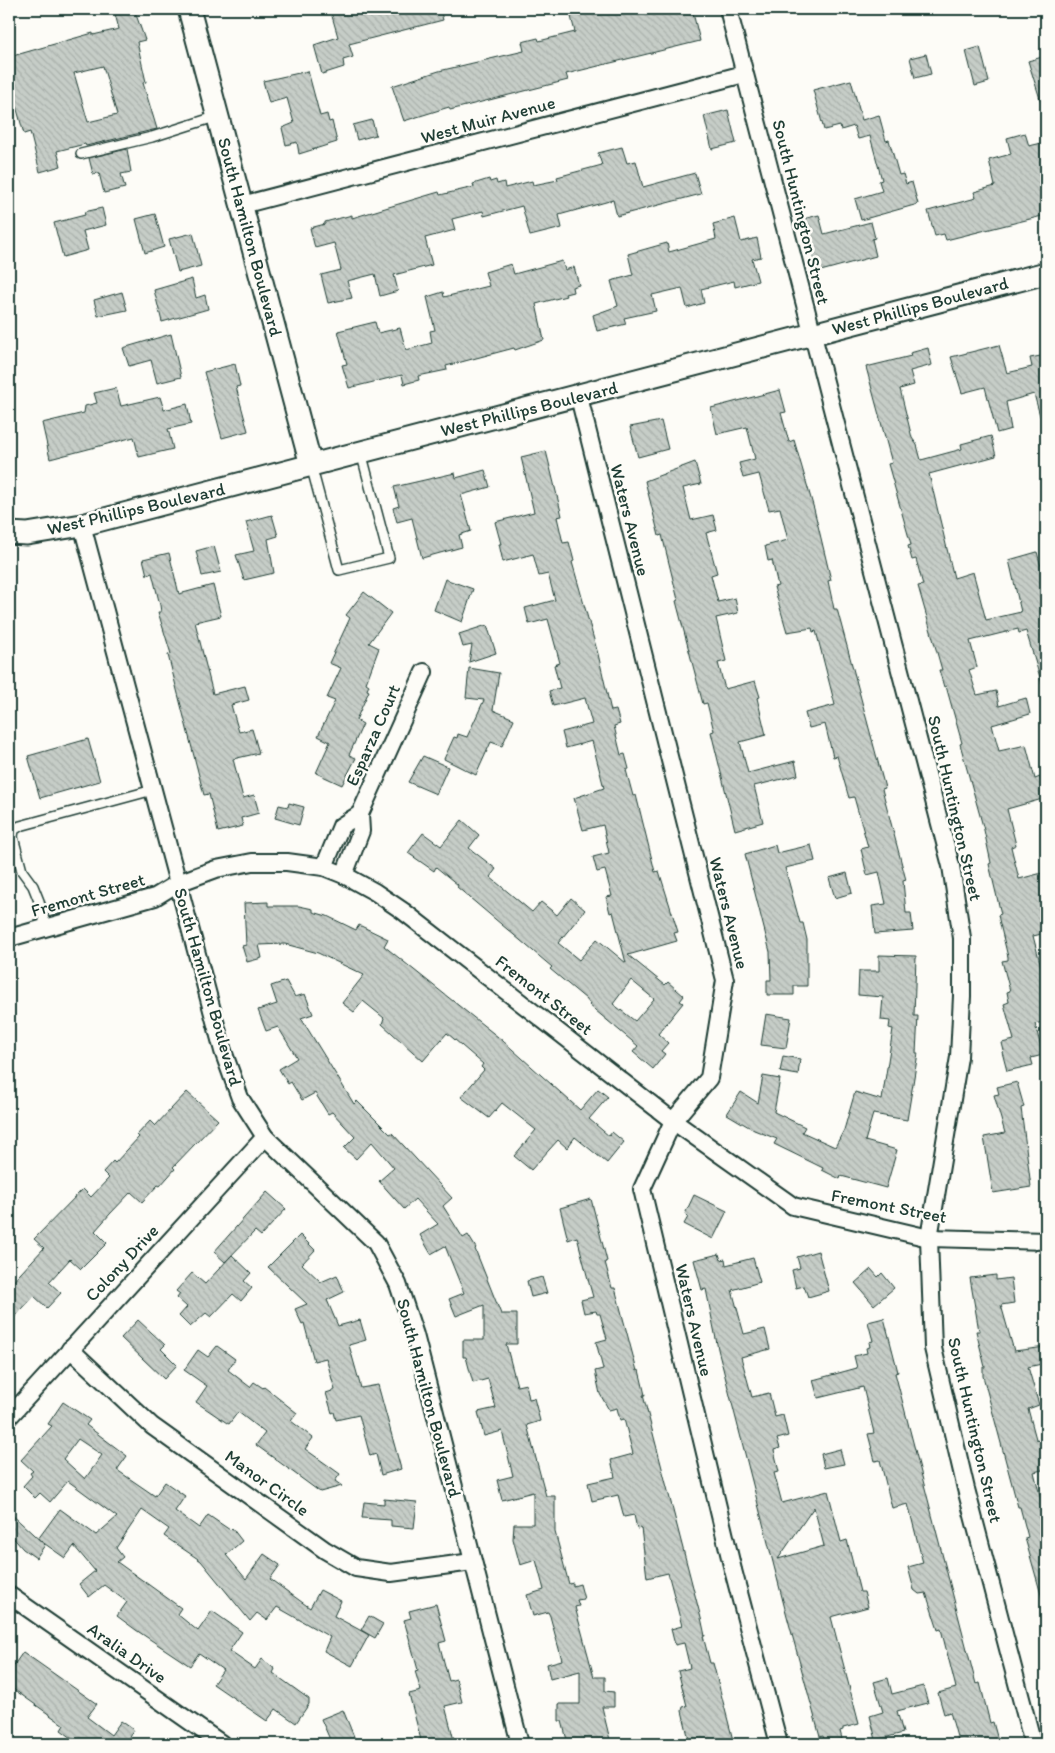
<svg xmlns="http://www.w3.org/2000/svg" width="1055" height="1753" font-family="Itim,sans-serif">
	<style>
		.building { fill: url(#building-back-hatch); stroke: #1f3d34; fill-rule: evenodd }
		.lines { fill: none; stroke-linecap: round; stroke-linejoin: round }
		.service-casing { stroke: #1f3d34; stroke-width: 12 }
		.minor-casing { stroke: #1f3d34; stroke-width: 20 }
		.tertiary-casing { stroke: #1f3d34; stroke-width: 25 }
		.service { stroke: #fdfcf7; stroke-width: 9 }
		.minor { stroke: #fdfcf7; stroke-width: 16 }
		.tertiary { stroke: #fdfcf7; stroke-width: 21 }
		.labels { text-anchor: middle; stroke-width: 5; stroke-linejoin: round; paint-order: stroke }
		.street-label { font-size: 18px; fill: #1f3d34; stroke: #fdfcf7 }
	</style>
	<defs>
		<pattern id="building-back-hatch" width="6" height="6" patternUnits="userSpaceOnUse" patternTransform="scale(1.25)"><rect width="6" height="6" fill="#c6cdc7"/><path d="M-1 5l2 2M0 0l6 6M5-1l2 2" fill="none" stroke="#aab1ac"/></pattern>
	</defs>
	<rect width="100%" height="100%" fill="#fdfcf7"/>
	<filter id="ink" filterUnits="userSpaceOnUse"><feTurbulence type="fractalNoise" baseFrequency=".02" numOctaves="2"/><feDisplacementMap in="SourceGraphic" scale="10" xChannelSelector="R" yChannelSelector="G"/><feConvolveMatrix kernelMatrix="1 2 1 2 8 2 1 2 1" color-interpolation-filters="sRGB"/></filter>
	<g filter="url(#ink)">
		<!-- building -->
		<g class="building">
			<path d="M134,9L145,40L137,42L146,82L143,83L157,129L86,146L85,144L57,151L61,166L40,172L30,132L24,134L16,106H14L12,100L9,87V57L93,33V35L119,29L115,14ZM103,66L117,115L88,122L74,73Z"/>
			<polygon points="330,9 440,9 443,20 349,44 353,57 343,60 344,67 322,74 314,45 338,37"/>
			<polygon points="569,9 692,9 700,41 566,74 568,80 450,110 449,107 404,121 392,86 439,71 524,51 522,42 538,38 539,41 575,32"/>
			<polygon points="980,47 989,82 975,86 966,51"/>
			<polygon points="926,54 931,74 915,78 910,58"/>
			<polygon points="1046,56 1046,104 1042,105 1028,61"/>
			<polygon points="308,71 320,116 327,114 329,122 332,121 337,142 299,154 297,142 286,145 282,128 294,123 287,98 269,103 263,81"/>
			<polygon points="851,80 862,120 879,115 886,141 889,140 899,175 903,174 906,184 912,182 918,204 861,220 855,199 882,191 879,181 882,180 870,136 858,139 854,126 841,130 840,126 824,130 813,90"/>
			<polygon points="728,110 736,143 712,149 704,116"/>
			<polygon points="372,120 376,135 357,140 353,125"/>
			<polygon points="1025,133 1029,146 1046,142 1046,215 946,240 944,234 935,236 928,211 976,198 974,192 995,186 989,160 1011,154 1007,138"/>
			<polygon points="622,147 627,163 636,161 643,187 695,173 701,194 617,216 613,200 559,215 562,228 530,236 522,206 484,216 483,211 452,219 455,230 425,238 432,265 394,275 398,291 380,296 375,274 347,281 352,298 328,303 321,275 341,270 334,243 315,248 310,228 325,224 325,222 352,215 352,218 422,197 439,192 440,195 474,187 473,184 489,179 490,182 496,180 497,184 504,182 505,188 532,181 533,185 558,180 557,177 602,165 598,153"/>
			<polygon points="127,149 131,172 121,174 125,188 104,193 99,173 93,174 89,158"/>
			<polygon points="102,208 106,225 83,231 88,250 63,257 54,223 85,215 84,212"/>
			<polygon points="155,214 164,247 145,253 136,219"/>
			<polygon points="819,215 824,234 871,222 875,238 872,239 876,256 817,272 803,219"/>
			<polygon points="735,218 741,242 757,238 761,257 752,259 758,281 735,287 734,281 701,289 704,303 687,308 682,288 652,295 656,311 624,318 626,324 597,331 593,315 618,306 611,281 633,275 628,254 667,243 669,252 716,239 713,224"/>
			<polygon points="193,233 201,266 178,272 169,239"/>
			<polygon points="562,261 565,270 574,267 579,285 572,287 573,292 565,294 566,296 536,304 544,340 515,350 514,348 446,366 447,370 418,376 419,380 404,384 402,375 349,388 342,365 347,364 338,331 375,322 378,333 400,328 406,350 432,343 430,331 435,330 427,297 443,292 444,297 489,286 485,272 511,264 514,274"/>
			<polygon points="192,279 196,298 205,295 208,309 162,322 154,290"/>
			<polygon points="122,292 127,310 98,316 94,300"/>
			<polygon points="171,334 181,377 157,383 151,360 129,366 123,348"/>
			<polygon points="999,345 1007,373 1032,367 1030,358 1046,355 1046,422 1042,423 1034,394 1006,402 1011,429 997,433 985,387 962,393 951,357"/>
			<polygon points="928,348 932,365 910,371 914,385 900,389 912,438 917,445 921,460 962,449 961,444 991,436 996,456 929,474 954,578 973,572 986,620 1021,612 1009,560 1037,552 1042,570 1044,570 1046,577 1046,683 1042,684 1026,631 1019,633 1018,629 970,641 977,667 969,670 977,695 996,691 999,706 1026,698 1030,714 992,725 999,751 1026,745 1035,779 1040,777 1046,798 1007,809 1016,845 1011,847 1019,879 1046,872 1046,933 1033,936 1046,985 1046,1021 1035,1024 1043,1055 1031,1058 1033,1065 1007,1071 1002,1052 1004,1051 1002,1043 1014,1040 1004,1004 1009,1002 1007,992 1010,991 1002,961 1008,960 1008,957 1000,924 998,915 1001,914 989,864 991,863 984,830 960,744 962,743 946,686 944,687 939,670 942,670 918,586 923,585 916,559 912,560 908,546 911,545 888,464 892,463 866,367 911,356 910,353"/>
			<polygon points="235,364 240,386 236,387 248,431 222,438 204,372"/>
			<polygon points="116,388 121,406 160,397 164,410 187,404 191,424 168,429 173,449 139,457 134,437 50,459 42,423 84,413 85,406 97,403 94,393"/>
			<polygon points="780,390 786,412 781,413 789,442 794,440 814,509 831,580 828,581 834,609 837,609 885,788 882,789 906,880 903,881 906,913 911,913 913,931 875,934 872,906 886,904 879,872 867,875 861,849 868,847 854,797 849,798 837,756 833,757 825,724 809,728 805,713 835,705 816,631 813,632 812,628 787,632 774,587 778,586 772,560 768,561 765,546 788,540 780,508 769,510 759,474 743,478 739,463 755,459 747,427 717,434 711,408"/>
			<polygon points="661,421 668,449 638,457 630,427"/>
			<path d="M546,451L562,516L557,517L563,543L569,542L574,561L572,562L598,654L611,711L616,710L620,724L614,726L621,755L625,754L629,769L626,770L633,796L636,795L655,872L659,871L678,932L674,933L677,941L628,955L665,985L668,982L684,996L680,1001L683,1003L658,1034L668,1043L661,1051L665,1054L653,1069L633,1052L638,1046L589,1005L590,1004L586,999L550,969L552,967L457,887L458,885L436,867L434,871L408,853L423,833L441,846L462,820L479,835L469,848L496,869L490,877L532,912L541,902L557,915L571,898L585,910L558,943L579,960L597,939L626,963L613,912L610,913L606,897L612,896L605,870L597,872L593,857L609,853L603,825L583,830L574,798L604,788L592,741L566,748L562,732L592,724L585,698L553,706L549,691L560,688L554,665L560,663L548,619L529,624L525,608L555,600L548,574L539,576L533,554L503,562L499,544H501L495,522L534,512L521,457ZM631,980L654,999L635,1021L613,1004Z"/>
			<polygon points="695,462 701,484 683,488 691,520 713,515 717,530 706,533 717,573 711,575 718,602 735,598 738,613 716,618 726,661 718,663 725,689 755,681 760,697 757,698 766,735 740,742 748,773 795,761 798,775 754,786 763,822 735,830 711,732 714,731 707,703 703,704 676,601 678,600 662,535 659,536 645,481"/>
			<polygon points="485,470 490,487 461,495 471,531 459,535 462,547 422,558 412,518 397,522 393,508 399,506 394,487 455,473 456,478"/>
			<polygon points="272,515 278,536 268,539 274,573 244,580 236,555 254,551 246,522"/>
			<polygon points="214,546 221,572 202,576 196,551"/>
			<polygon points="169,553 179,594 213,585 221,616 195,622 213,694 245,686 249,700 231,705 239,732 252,729 259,753 233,759 243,798 254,795 259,813 241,818 243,826 218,832 209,794 204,795 168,655 171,654 158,612 161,612 160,605 152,573 147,575 143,559"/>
			<polygon points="445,579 473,589 462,622 434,610"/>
			<polygon points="364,592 391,613 369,643 379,648 366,683 369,685 367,690 369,691 356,720 363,724 349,755 356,758 342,785 316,773 330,742 318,736 335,701 327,698 341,668 329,663 350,618 346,615"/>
			<polygon points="487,625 496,653 469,662 472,645 463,647 459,634"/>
			<polygon points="469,668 499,673 493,710 514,719 502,746 491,742 476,775 444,759 454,737 457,738 458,734 467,737 484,700 466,698"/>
			<polygon points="88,739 100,781 40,798 28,756"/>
			<polygon points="423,756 448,767 436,794 408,782"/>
			<polygon points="289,803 304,807 299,825 275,818 279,805 288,807"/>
			<polygon points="775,845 777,853 811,845 815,861 785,868 800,923 803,923 807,940 807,986 794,986 794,995 767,995 767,980 771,980 770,952 745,854"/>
			<polygon points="847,873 852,893 835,898 829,878"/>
			<polygon points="268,902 268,906 299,906 313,909 313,912 327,916 356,930 359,925 388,939 384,946 503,1041 580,1110 598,1089 608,1097 589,1119 609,1136 612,1132 624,1142 607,1163 575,1137 567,1148 558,1140 531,1170 514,1156 536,1130 502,1103 489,1118 461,1097 484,1070 481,1067 483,1064 447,1033 423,1061 382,1024 384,1018 363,1001 354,1012 342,1003 364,975 318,953 285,944 259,945 262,958 247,962 242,946 246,945 244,903"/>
			<polygon points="879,955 916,956 914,1016 918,1016 916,1053 918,1053 907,1120 873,1114 865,1141 897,1150 886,1188 841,1176 840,1179 822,1170 823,1168 815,1164 774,1144 777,1139 754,1130 727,1114 741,1092 758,1103 763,1076 780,1079 774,1112 805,1127 802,1132 835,1147 844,1130 855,1092 882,1100 893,1029 889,1028 890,1021 881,1020 883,997 858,995 859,971 879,971"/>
			<polygon points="286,981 295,997 305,994 313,1014 301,1018 354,1104 357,1101 390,1134 392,1133 452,1198 443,1206 463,1238 468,1235 476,1248 475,1249 501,1314 517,1314 517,1344 506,1344 517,1386 526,1384 529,1399 534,1398 540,1421 527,1425 546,1496 555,1496 555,1532 569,1584 573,1583 573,1586 580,1584 584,1599 577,1600 579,1606 575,1607 594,1677 605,1677 605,1691 614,1692 614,1707 602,1707 611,1744 568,1744 562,1721 559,1721 559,1704 580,1704 580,1671 550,1679 547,1664 562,1660 550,1616 548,1612 533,1616 527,1595 544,1590 536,1560 520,1565 513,1539 514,1524 533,1524 533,1492 502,1500 497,1480 513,1476 502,1431 484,1436 478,1412 496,1408 488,1379 473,1383 466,1357 463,1357 463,1340 484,1340 484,1305 456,1316 449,1299 464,1293 445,1246 431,1254 420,1235 438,1224 415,1199 404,1209 379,1181 394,1168 372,1142 356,1159 344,1148 355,1137 332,1112 328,1114 315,1093 302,1100 291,1082 288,1084 279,1069 297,1058 278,1027 266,1031 258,1010 277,1004 271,986"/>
			<polygon points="766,1014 791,1018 786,1048 761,1045"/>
			<polygon points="783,1056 800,1059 798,1075 780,1072"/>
			<polygon points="1017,1082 1024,1107 1021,1108 1031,1187 993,1193 984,1137 1005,1133 994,1095 999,1094 997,1087"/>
			<polygon points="187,1092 218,1120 173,1167 175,1169 160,1186 158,1185 142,1202 131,1192 110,1214 95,1231 107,1243 81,1269 70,1259 49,1282 61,1293 47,1308 34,1296 9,1323 9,1286 44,1248 34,1239 83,1189 91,1197 109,1178 103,1172 113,1161 115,1163 139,1137 137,1135 150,1121 155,1126"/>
			<polygon points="267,1192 286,1209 261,1236 255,1231 225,1262 214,1252"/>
			<polygon points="694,1195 727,1211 713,1239 684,1224 688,1217 685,1214"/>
			<polygon points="591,1199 607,1261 605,1262 612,1288 615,1288 637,1371 639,1370 645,1395 643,1395 702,1622 705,1636 703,1636 710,1663 713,1663 734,1744 690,1744 682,1711 683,1707 687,1706 678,1671 690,1668 684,1643 675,1645 671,1629 682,1626 668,1573 647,1578 641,1528 637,1529 634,1515 624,1517 618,1495 592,1501 588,1483 615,1477 611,1460 633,1454 624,1419 620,1420 617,1408 609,1410 600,1394 595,1371 603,1369 596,1342 607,1339 600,1314 597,1314 596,1311 584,1313 581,1300 593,1297 589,1283 577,1237 568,1240 560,1208"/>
			<polygon points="300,1235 315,1250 302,1264 321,1282 337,1275 344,1292 327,1300 338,1326 360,1320 366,1340 349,1345 361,1388 378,1385 401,1469 381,1475 376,1454 370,1456 359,1415 336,1420 334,1412 332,1413 326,1393 335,1390 326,1358 314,1361 304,1323 302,1324 295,1309 307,1304 268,1267"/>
			<polygon points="818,1251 829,1291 808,1297 804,1286 796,1288 792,1270 800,1268 797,1257"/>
			<path d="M719,1254L721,1260L725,1259L726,1265L753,1258L760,1282L732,1290L744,1334L765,1329L770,1349L741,1357L752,1397L769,1393L775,1417L783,1415L788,1436L777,1439L780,1448L774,1450L779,1472L774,1473L782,1503L828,1491L841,1542L847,1540L860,1592H864L868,1607L831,1617L859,1724L843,1728V1730L840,1731L842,1739L825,1744L823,1736L820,1737L784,1605L718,1349L706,1289L702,1290L694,1260ZM814,1507L824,1546L778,1559Z"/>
			<polygon points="232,1255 251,1273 244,1281 252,1288 241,1301 233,1294 211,1317 206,1313 190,1327 179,1316 187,1307 177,1298 180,1294 176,1291 192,1273 205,1284"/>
			<polygon points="871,1269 878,1277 882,1273 894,1288 874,1305 855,1283"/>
			<polygon points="996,1275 996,1280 1011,1278 1014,1303 1001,1305 1014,1351 1046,1347 1046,1363 1028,1367 1039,1405 1028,1409 1036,1439 1046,1442 1046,1469 1034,1472 1046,1519 1046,1597 1042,1598 1025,1538 1028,1537 1020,1507 1018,1507 983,1376 983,1367 985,1367 976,1331 979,1331 970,1278"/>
			<polygon points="542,1277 547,1293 531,1297 527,1281"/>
			<polygon points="884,1318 898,1372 895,1373 976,1684 980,1683 990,1723 993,1722 999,1744 959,1744 950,1712 944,1714 938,1693 956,1688 954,1680 941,1629 938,1630 926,1593 919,1594 914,1590 908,1567 923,1563 908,1504 892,1508 880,1460 875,1461 868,1434 874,1433 863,1387 818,1398 813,1380 857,1368 854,1356 867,1353 866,1348 870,1347 869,1342 873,1341 868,1322"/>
			<polygon points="138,1320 165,1345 161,1349 177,1365 164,1379 121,1338"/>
			<polygon points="217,1346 235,1359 228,1370 250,1387 254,1382 263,1388 264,1387 297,1413 291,1421 313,1438 305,1449 340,1474 335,1481 342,1486 320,1492 256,1445 265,1433 238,1412 229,1424 227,1423 196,1402 207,1386 184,1370 198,1350 208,1357"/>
			<path d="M63,1402L90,1420L86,1425L127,1456L117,1470L155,1496L165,1482L185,1496L175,1511L199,1528L208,1515L230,1530L232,1528L242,1541L226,1555L246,1579L264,1554L280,1565L270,1579L310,1608L320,1590L341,1601L334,1616L369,1635L352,1666L324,1651L330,1637L277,1607L267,1620L257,1613L250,1621L201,1561L164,1536L169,1529L142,1510L116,1548L123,1557L117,1562L181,1608L177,1614L198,1631L212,1611L242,1632L229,1651L255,1669L262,1659L275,1669L273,1673L309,1699V1704L296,1723L276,1709L267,1721L213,1684L223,1670L199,1653L190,1666L136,1630L117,1616L127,1602L104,1585L89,1597L79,1584L95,1571L74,1546L65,1558L38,1539L60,1509L96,1535L117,1517L68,1481L50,1502L40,1493L35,1498L23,1486L32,1476L30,1473L33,1471L21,1460L52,1426L48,1424ZM78,1439L102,1455L85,1479L63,1459Z"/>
			<polygon points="840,1449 844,1464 824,1468 821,1454"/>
			<polygon points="384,1499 417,1502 414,1528 391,1526 391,1520 362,1518 364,1502 384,1504"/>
			<polygon points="9,1512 45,1545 36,1558 23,1549 9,1533"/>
			<polygon points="436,1604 446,1641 439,1643 449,1681 456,1679 462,1702 445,1706 455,1744 422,1744 409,1694 421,1691 415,1671 418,1670 404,1620 411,1618 409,1611"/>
			<polygon points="369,1616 383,1624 375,1638 361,1630"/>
			<polygon points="23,1652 97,1704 87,1717 111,1735 121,1721 134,1730 124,1744 80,1744 61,1730 64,1725 9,1686 9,1661 14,1665"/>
			<polygon points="888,1678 892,1694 923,1686 928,1703 897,1711 903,1733 876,1740 870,1716 883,1712 874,1682"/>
			<polygon points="343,1710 357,1744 332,1744 321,1719"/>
		</g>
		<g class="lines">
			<!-- service casing -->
			<g class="service-casing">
				<g id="service">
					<polyline points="81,154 152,137 218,116"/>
					<polyline points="311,465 339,570 389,558 361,452"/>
					<polyline points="46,927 39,901 33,886 22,871 13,837 14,830 20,826 153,790"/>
				</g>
			</g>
			<!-- minor casing -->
			<g class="minor-casing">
				<g id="minor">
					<polyline points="728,9 951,866 962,938 962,996 959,1057 929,1238 933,1348 966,1489 1033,1744"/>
					<polyline points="242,205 744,74"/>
					<polyline points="579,397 725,980 709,1078 673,1121 642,1189 733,1570 779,1744"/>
					<polyline points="82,525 223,1051 240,1098 265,1137 376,1243 398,1284 415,1335 520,1744"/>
					<polyline points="324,867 341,826 360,814"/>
					<polyline points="344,875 361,831 360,814 424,672"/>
					<polyline points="9,938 155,897 178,883 216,869 252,862 287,862 324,867 344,875 375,892 403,911 673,1121 793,1206 929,1238 1046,1241"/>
					<polyline points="70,1349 152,1426 325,1550 356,1568 391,1573 472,1562"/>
					<polyline points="9,1417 265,1137"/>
					<polyline points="9,1595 222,1744"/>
				</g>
			</g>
			<!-- tertiary casing -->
			<g class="tertiary-casing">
				<g id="tertiary">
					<polyline points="189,9 311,465"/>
					<polyline points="9,533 27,534 82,525 1046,273"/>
				</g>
			</g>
			<!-- service -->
			<use href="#service" class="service"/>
			<!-- minor -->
			<use href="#minor" class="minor"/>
			<!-- tertiary -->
			<use href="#tertiary" class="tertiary"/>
		</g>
	</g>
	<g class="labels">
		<!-- street labels -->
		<g class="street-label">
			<text transform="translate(488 120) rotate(-15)" y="6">West Muir Avenue</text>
			<text transform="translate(801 212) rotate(76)" y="6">South Huntington Street</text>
			<text transform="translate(250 237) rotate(75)" y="6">South Hamilton Boulevard</text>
			<text transform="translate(920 306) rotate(-15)" y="6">West Phillips Boulevard</text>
			<text transform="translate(529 409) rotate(-14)" y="6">West Phillips Boulevard</text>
			<text transform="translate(136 509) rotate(-13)" y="6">West Phillips Boulevard</text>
			<text transform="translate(630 520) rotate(76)" y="6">Waters Avenue</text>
			<text transform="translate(373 735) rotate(-66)" y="6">Esparza Court</text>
			<text transform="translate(955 808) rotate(77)" y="6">South Huntington Street</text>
			<text transform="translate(88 895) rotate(-16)" y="6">Fremont Street</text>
			<text transform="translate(729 913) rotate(76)" y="6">Waters Avenue</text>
			<text transform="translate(208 987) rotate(74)" y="6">South Hamilton Boulevard</text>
			<text transform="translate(544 995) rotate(38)" y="6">Fremont Street</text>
			<text transform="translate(889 1206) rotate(11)" y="6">Fremont Street</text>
			<text transform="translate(122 1263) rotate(-47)" y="6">Colony Drive</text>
			<text transform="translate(694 1320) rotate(77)" y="6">Waters Avenue</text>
			<text transform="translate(429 1398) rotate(75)" y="6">South Hamilton Boulevard</text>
			<text transform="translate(975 1430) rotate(77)" y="6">South Huntington Street</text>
			<text transform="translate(267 1483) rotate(36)" y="6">Manor Circle</text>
			<text transform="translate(127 1653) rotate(35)" y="6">Aralia Drive</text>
		</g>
	</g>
	<!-- margin -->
	<rect width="1055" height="1753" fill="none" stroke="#fdfcf7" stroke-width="30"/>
	<rect x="15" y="15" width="1025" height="1723" fill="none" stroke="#1f3d34" stroke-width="2" filter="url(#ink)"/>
</svg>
